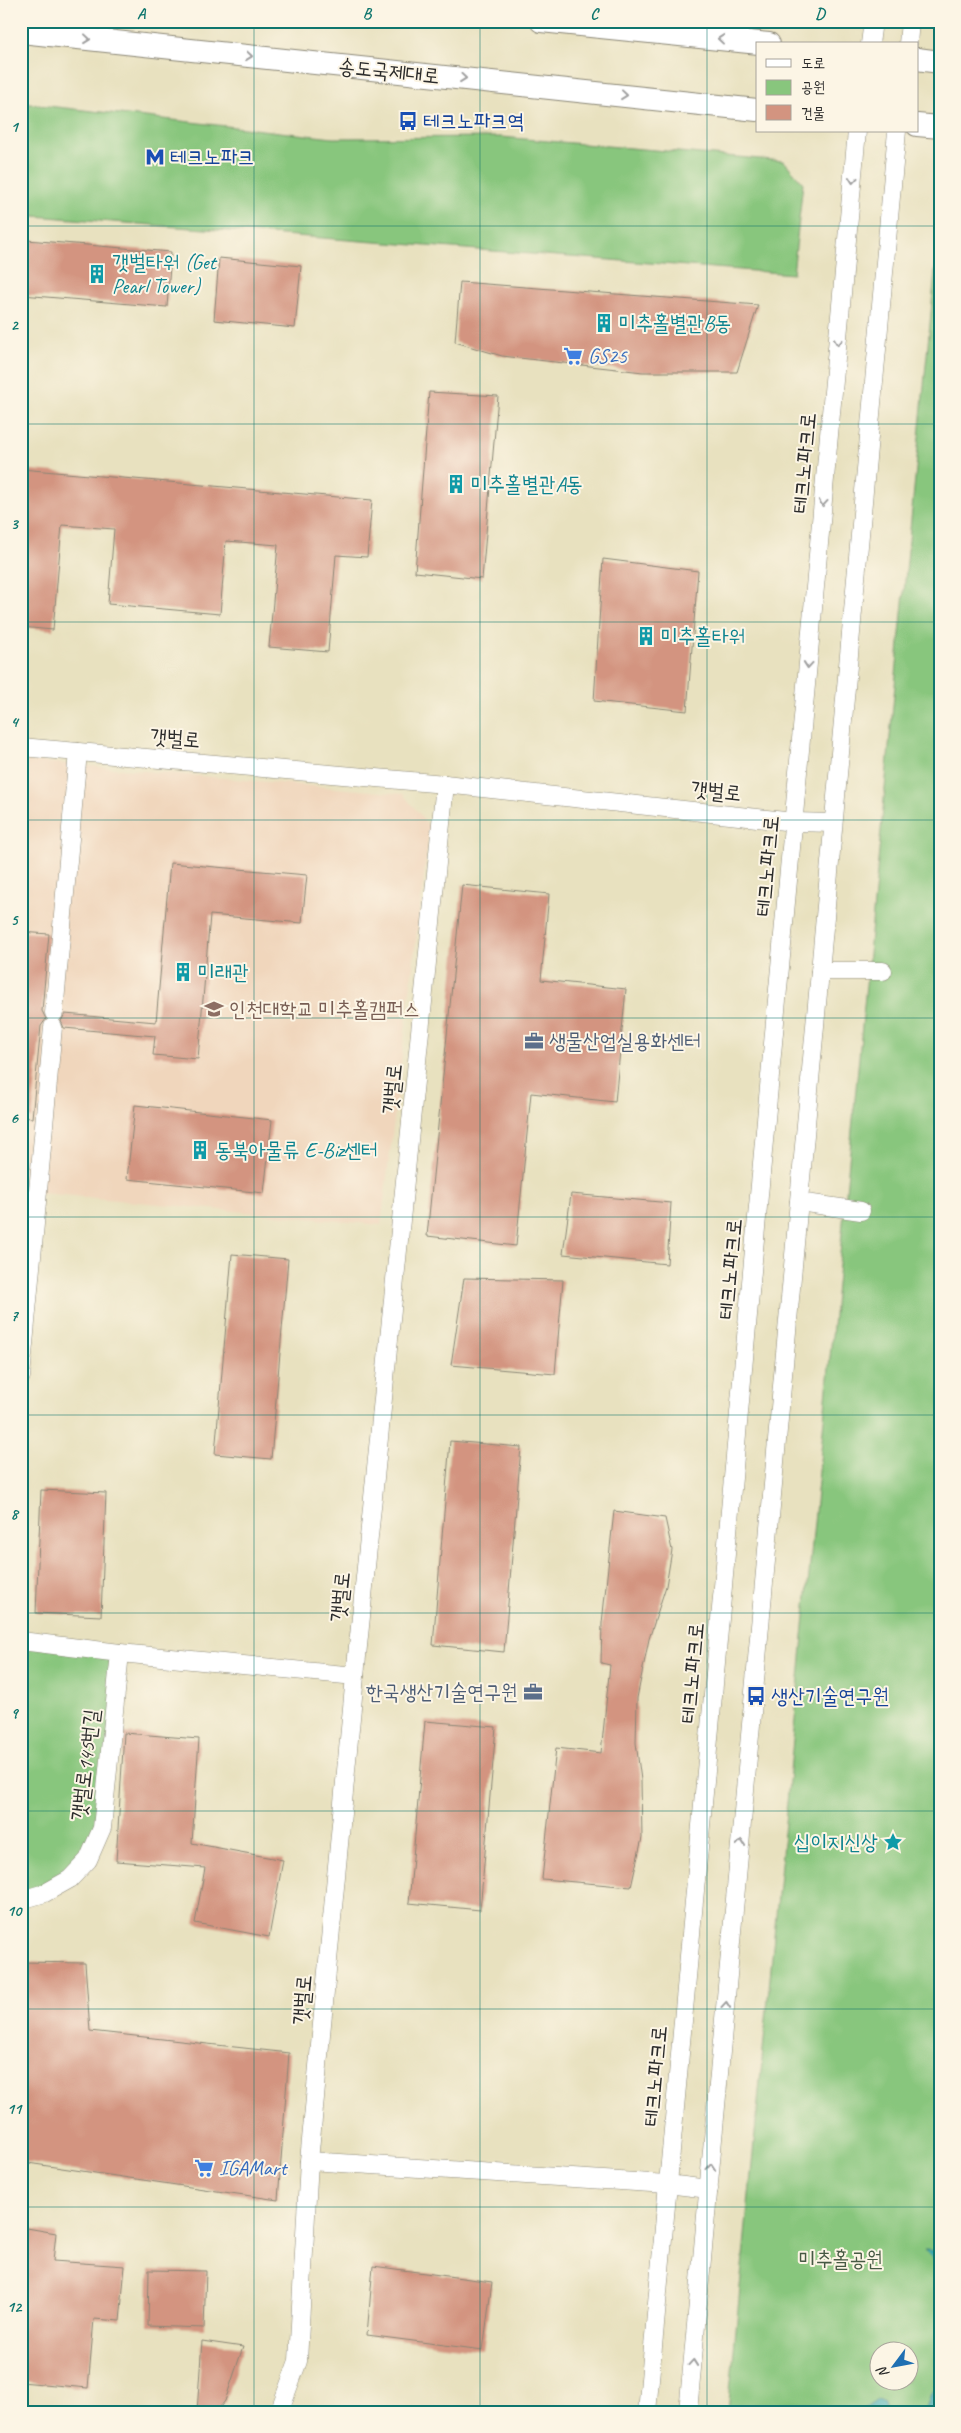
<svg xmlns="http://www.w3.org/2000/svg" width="961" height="2433" font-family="Caveat,'Poor Story',sans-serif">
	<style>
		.built { fill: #f0d6bc }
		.green { fill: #88c67d; stroke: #5a7854; fill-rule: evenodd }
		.water { fill: #39abb1; stroke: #326b6e }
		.building { fill: #d39480 }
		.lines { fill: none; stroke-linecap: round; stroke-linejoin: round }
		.minor-casing { stroke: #8a8675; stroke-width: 19 }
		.major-casing { stroke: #8a8675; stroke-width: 24 }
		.minor { stroke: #fff; stroke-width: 18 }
		.major { stroke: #fff; stroke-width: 22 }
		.oneway { stroke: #a0a0a0 }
		.grid { fill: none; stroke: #0f766e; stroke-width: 1; stroke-opacity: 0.55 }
		.labels { text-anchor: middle; stroke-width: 4; stroke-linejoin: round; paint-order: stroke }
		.street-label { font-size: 21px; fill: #2b2b2b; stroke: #fcf5e5 }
		.transit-label { font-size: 21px; fill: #164399; stroke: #fcf5e5; text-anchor: start }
		.culture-label { font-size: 21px; fill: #0d838f; stroke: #fcf5e5; text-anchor: start }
		.shop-label { font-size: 21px; fill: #366cbe; stroke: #fcf5e5; text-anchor: start }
		.education-label { font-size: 21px; fill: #785e54; stroke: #fcf5e5; text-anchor: start }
		.service-label { font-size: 21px; fill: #4e5e75; stroke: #fcf5e5; text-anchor: start }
		.park-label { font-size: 21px; fill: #475a44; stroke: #fcf5e5 }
		.neatline { fill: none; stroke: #0f766e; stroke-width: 2 }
		.grid-label { font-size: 16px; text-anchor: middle; font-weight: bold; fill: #0f766e }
	</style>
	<rect width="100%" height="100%" fill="#fcf5e5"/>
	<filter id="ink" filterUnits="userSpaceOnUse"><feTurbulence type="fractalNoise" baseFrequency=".02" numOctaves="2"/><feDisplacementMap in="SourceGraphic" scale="10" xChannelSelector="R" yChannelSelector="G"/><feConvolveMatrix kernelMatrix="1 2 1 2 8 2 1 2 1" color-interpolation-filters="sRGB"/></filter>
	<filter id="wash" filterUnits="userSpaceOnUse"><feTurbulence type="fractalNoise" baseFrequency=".0096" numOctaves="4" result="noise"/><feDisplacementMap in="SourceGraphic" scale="20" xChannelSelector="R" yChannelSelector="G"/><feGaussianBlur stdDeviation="1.12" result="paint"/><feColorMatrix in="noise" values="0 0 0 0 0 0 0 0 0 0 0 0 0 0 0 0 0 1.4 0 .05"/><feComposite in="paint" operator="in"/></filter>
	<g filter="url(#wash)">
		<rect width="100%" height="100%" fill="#e8e1bf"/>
		<!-- built -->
		<polygon class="built" points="21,760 403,794 430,827 381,1225 21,1191"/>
		<!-- green -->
		<g class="green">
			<polygon points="21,103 333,138 501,137 784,161 803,183 793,274 21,215"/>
			<path d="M940,220V2412H728ZM878,2350H908V2380H878Z"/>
			<polygon points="21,1643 120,1653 102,1828 88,1860 21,1900"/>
		</g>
		<!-- water -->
		<g class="water">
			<polygon points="924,2250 940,2251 940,2268"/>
			<polygon points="940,2386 940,2412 925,2412 931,2393"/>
			<polygon points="877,2400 884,2403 886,2412 860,2412"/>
		</g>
		<g id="blocks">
			<!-- building -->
			<g class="building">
				<polygon points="27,240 171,252 167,307 22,295"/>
				<polygon points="219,258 301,266 295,328 214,320"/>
				<polygon points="460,282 758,305 737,372 643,372 502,356 455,342"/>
				<polygon points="429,392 498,396 482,579 415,572"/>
				<polygon points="21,469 372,500 367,557 336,555 328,652 269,647 278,545 226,541 220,614 108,604 114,529 62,525 53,630 21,627"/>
				<polygon points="603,559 698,571 687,711 594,701"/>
				<polygon points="170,863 307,875 302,923 210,915 198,1059 153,1055 155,1036 64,1028 61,1021 65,1014 156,1022"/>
				<polygon points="462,885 549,894 541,980 626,989 615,1102 531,1093 516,1246 427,1236"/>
				<polygon points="21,932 49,934 42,1011 46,1019 41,1026 32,1118 21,1117"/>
				<polygon points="135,1105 272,1120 264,1193 127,1179"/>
				<polygon points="571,1194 671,1203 667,1264 563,1254"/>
				<polygon points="232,1254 288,1259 271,1459 215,1454"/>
				<polygon points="464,1278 563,1280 555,1374 451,1365"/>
				<polygon points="450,1441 521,1447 504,1652 433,1645"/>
				<polygon points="41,1490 106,1493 101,1616 36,1613"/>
				<polygon points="614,1511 665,1518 672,1550 666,1586 649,1639 637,1698 636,1743 641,1780 642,1838 631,1887 542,1879 556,1748 601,1753 610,1665 601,1663 602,1623"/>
				<polygon points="425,1721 496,1727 480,1910 409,1903"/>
				<polygon points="124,1733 199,1739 192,1843 283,1860 269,1937 195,1923 205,1868 116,1861"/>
				<polygon points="21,1962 85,1963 90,2031 289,2053 278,2200 21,2162"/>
				<polygon points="21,2227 56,2233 53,2261 125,2266 120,2321 94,2319 88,2388 21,2382"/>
				<polygon points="373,2266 492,2282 483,2350 367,2335"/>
				<polygon points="149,2270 206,2271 204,2328 148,2326"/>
				<polygon points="202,2341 243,2347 225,2401 216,2412 197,2412"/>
			</g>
		</g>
	</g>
	<g filter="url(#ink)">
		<use href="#blocks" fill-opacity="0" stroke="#8a8675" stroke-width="1"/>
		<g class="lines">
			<!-- minor casing -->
			<g class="minor-casing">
				<g id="minor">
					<polyline points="870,44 873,21"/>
					<polyline points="908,44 910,21"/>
					<polyline points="21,747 445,784 794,822 833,823"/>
					<polyline points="820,971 883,971"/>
					<polyline points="54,1013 78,752"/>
					<polyline points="799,1202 861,1211"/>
					<polyline points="21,1377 53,1027"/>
					<polyline points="21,1641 120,1653 355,1676"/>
					<polyline points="21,1900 45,1893 70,1879 88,1860 102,1828 120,1653"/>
					<polyline points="309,2161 667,2184 709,2189"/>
					<polyline points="279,2412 298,2361 309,2161 355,1676 445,784"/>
					<polyline points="647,2412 857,131"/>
					<polyline points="688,2412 897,131"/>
				</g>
			</g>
			<!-- major casing -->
			<g class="major-casing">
				<g id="major">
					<polyline points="541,21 769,44"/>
					<polyline points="21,32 757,110"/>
					<polyline points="917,59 940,62"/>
					<polyline points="917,125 940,127"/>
				</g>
			</g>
			<!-- minor -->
			<use href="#minor" class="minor"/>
			<!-- major -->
			<use href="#major" class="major"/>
		</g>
		<!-- one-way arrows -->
		<defs><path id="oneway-chevron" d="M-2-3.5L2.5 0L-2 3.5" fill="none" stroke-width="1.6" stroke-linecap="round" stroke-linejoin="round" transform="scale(1.25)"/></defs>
		<g class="oneway">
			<use href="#oneway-chevron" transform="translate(87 39) rotate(6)"/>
			<use href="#oneway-chevron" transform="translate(721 39) rotate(-174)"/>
			<use href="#oneway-chevron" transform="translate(249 56) rotate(6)"/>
			<use href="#oneway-chevron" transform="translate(463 78) rotate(6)"/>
			<use href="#oneway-chevron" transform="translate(624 95) rotate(6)"/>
			<use href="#oneway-chevron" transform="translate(853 180) rotate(95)"/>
			<use href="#oneway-chevron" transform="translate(838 342) rotate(95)"/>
			<use href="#oneway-chevron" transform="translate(823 503) rotate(95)"/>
			<use href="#oneway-chevron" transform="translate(808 665) rotate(95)"/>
			<use href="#oneway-chevron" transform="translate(741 1843) rotate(-85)"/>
			<use href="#oneway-chevron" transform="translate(726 2005) rotate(-85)"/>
			<use href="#oneway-chevron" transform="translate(711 2167) rotate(-85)"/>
			<use href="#oneway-chevron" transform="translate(693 2363) rotate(-85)"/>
		</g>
	</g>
	<!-- grid -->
	<path class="grid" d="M254,21V2412M480,21V2412M707,21V2412M21,226H940M21,424H940M21,622H940M21,820H940M21,1018H940M21,1217H940M21,1415H940M21,1613H940M21,1811H940M21,2009H940M21,2207H940"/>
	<!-- icons -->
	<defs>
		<g id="bus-bare" transform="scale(1.5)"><path d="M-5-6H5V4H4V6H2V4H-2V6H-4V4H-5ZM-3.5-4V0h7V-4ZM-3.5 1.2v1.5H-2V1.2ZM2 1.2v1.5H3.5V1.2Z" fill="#1a4fb4" stroke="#fcf5e5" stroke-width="2.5" paint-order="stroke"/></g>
		<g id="metro-bare" transform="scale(1.5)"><path d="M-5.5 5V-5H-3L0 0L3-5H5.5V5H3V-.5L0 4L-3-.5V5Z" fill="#1a4fb4" stroke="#fcf5e5" stroke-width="2.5" paint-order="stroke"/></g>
		<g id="building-bare" transform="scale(1.5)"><path d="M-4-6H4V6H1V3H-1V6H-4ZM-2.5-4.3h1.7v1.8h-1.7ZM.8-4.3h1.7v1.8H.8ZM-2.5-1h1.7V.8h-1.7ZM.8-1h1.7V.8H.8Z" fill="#0f9aa8" stroke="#fcf5e5" stroke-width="2.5" paint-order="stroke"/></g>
		<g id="supermarket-bare" transform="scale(1.5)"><path d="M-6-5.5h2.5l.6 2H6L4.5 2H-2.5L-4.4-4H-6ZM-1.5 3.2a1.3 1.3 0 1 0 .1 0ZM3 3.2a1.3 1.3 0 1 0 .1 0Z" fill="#3f7fe0" stroke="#fcf5e5" stroke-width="2.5" paint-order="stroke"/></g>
		<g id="university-bare" transform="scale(1.5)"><path d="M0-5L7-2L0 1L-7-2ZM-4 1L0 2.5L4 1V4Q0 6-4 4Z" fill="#8d6e63" stroke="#fcf5e5" stroke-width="2.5" paint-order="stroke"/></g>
		<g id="office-bare" transform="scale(1.5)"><path d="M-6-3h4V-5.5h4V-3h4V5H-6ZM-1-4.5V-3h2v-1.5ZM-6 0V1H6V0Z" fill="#5c6f8a" stroke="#fcf5e5" stroke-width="2.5" paint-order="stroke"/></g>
		<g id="sight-bare" transform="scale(1.5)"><path d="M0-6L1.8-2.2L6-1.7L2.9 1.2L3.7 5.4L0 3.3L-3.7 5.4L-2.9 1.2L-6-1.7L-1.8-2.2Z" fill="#0f9aa8" stroke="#fcf5e5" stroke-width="2.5" paint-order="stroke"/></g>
	</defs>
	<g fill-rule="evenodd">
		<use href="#bus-bare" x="408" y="121"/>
		<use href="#metro-bare" x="155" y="157"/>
		<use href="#building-bare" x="97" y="274"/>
		<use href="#building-bare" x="604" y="323"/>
		<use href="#supermarket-bare" x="573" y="356"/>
		<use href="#building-bare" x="456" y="484"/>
		<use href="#building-bare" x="646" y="636"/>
		<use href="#building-bare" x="183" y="972"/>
		<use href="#university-bare" x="214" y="1009"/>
		<use href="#office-bare" x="534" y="1041"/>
		<use href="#building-bare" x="200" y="1150"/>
		<use href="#office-bare" x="533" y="1692"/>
		<use href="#bus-bare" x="756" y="1696"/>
		<use href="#sight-bare" x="893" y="1842"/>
		<use href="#supermarket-bare" x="204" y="2168"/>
	</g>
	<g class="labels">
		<!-- street labels -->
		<g class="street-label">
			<text transform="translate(389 71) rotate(6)" y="7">송도국제대로</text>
			<text transform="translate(804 463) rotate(-85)" y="7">테크노파크로</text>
			<text transform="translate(175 738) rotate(5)" y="7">갯벌로</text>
			<text transform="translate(716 791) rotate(6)" y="7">갯벌로</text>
			<text transform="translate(767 866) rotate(-85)" y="7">테크노파크로</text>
			<text transform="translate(392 1089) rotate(-84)" y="7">갯벌로</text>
			<text transform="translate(730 1269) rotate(-85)" y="7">테크노파크로</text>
			<text transform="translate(340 1597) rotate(-84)" y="7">갯벌로</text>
			<text transform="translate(692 1673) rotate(-85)" y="7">테크노파크로</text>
			<text transform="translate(85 1765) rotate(-83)" y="7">갯벌로145번길</text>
			<text transform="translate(302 2000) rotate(-85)" y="7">갯벌로</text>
			<text transform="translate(655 2076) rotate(-85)" y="7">테크노파크로</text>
		</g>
		<!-- transit labels -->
		<g class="transit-label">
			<text x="423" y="128">테크노파크역</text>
			<text x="170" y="164">테크노파크</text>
			<text x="771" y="1703">생산기술연구원</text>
		</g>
		<!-- culture labels -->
		<g class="culture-label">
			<text x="112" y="269">갯벌타워 (Get<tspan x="112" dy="24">Pearl Tower)</tspan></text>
			<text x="619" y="330">미추홀별관B동</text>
			<text x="471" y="491">미추홀별관A동</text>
			<text x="661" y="643">미추홀타워</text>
			<text x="198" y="979">미래관</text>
			<text x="215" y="1157">동북아물류 E-Biz센터</text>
			<text x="878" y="1849" text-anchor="end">십이지신상</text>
		</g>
		<!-- shop labels -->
		<g class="shop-label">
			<text x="588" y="363">GS25</text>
			<text x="219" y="2175">IGAMart</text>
		</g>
		<!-- education labels -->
		<g class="education-label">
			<text x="229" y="1016">인천대학교 미추홀캠퍼스</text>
		</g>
		<!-- service labels -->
		<g class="service-label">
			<text x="549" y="1048">생물산업실용화센터</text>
			<text x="518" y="1699" text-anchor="end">한국생산기술연구원</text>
		</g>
		<!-- park labels -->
		<g class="park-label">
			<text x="841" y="2266">미추홀공원</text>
		</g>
	</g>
	<!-- margin -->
	<rect width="961" height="2433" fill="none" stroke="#fcf5e5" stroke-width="55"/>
	<!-- legend -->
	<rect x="756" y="42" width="162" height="90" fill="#fcf5e5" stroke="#a8a49b"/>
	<rect x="766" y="59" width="25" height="8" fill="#ffffff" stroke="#a8a49b"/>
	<text x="801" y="68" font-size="15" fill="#2b2b2b">도로</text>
	<rect x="766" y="80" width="25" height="15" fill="#88c67d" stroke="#a8a49b"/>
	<text x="801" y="92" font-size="15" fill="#2b2b2b">공원</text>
	<rect x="766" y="105" width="25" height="15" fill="#d39480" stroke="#a8a49b"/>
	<text x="801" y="118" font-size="15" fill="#2b2b2b">건물</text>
	<!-- north arrow -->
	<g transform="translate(894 2366) rotate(238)"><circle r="24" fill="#fcf5e5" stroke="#a8a49b"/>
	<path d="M0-4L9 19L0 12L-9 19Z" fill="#1f6fb2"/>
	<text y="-8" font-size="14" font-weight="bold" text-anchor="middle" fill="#2b2b2b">N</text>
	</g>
	<rect x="28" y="28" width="906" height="2378" class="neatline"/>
	<g class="grid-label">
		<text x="141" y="19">A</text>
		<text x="367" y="19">B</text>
		<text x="594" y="19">C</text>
		<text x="820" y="19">D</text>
		<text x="14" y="132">1</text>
		<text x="14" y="330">2</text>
		<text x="14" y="529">3</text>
		<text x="14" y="727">4</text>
		<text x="14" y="925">5</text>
		<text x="14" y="1123">6</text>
		<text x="14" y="1321">7</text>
		<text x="14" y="1519">8</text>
		<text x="14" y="1718">9</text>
		<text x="14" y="1916">10</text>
		<text x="14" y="2114">11</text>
		<text x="14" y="2312">12</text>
	</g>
</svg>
